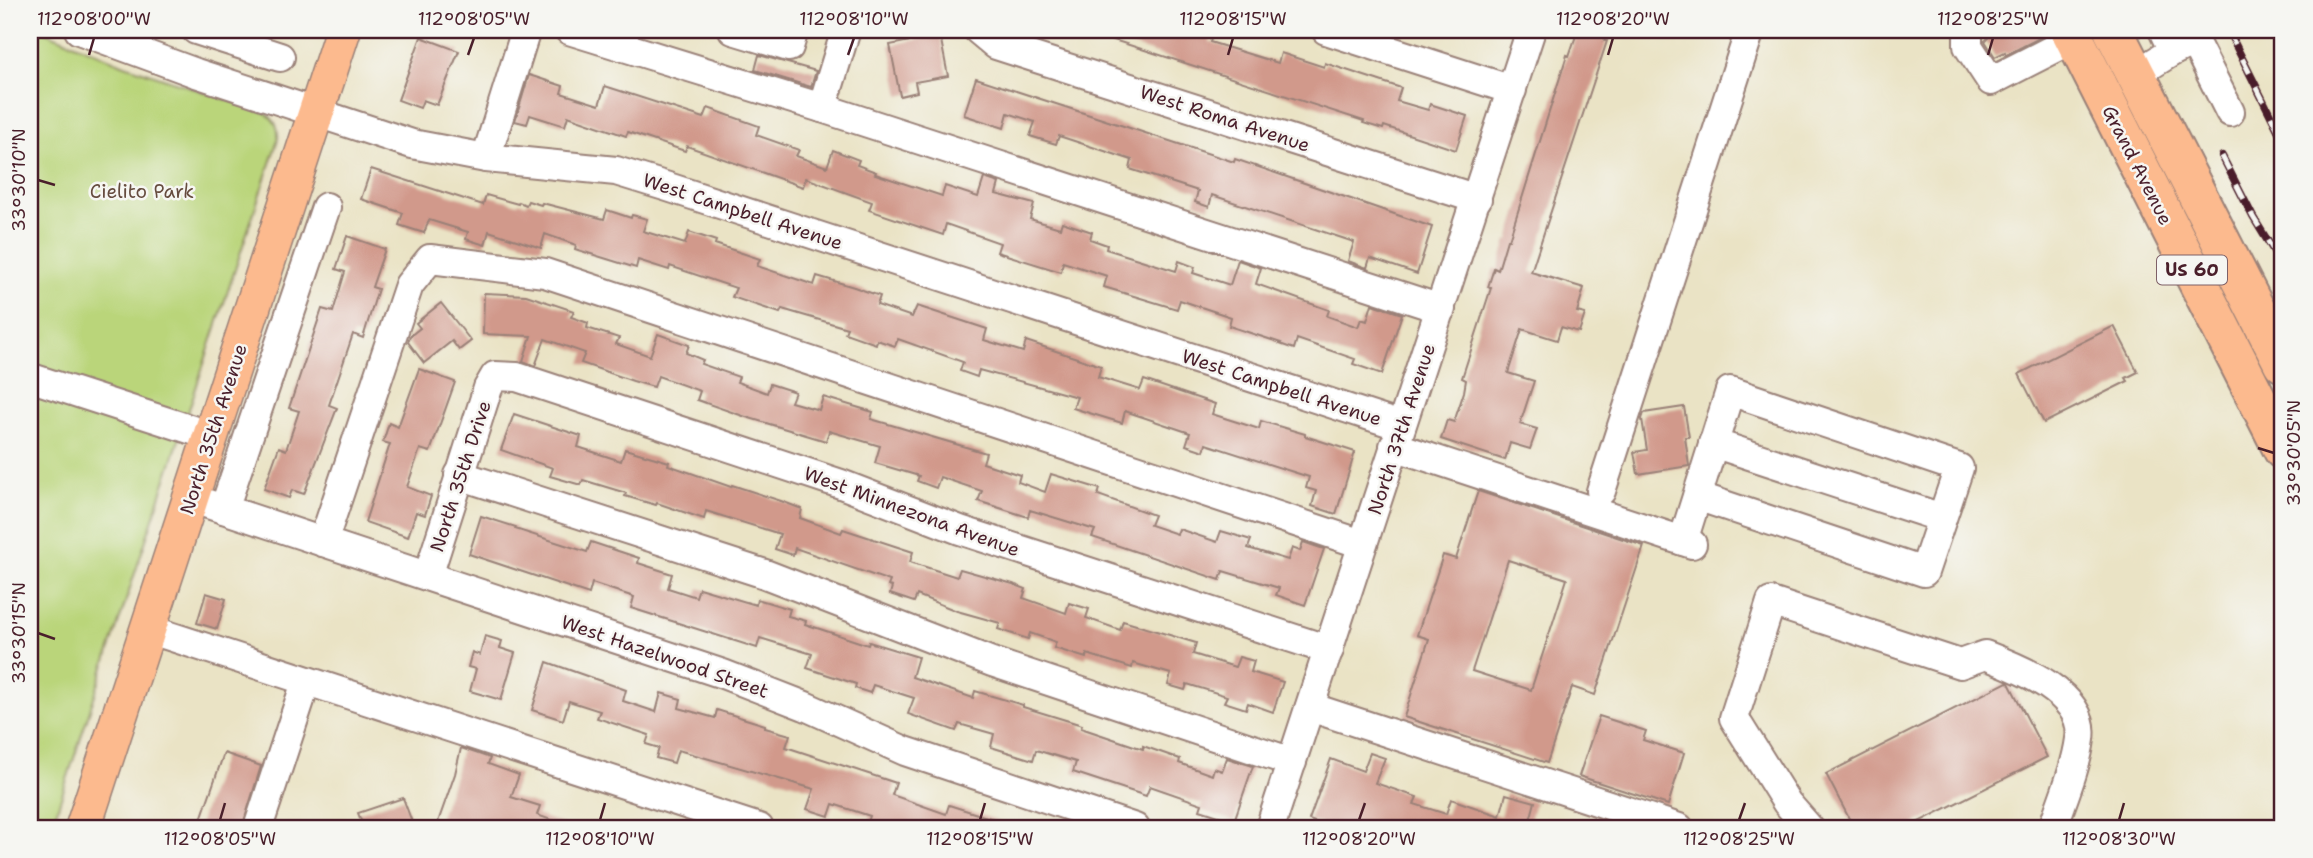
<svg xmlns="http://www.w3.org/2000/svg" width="2313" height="858" font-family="'Shantell Sans',sans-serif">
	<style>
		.green { fill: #bad57a; stroke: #827a52; stroke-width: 2 }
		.building { fill: #d1998b; fill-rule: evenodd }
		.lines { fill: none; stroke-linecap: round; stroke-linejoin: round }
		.minor-casing { stroke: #9a8178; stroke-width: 32 }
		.major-casing { stroke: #9a8178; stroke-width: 38 }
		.highway-casing { stroke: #9a8178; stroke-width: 42 }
		.minor { stroke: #fff; stroke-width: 28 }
		.major { stroke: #fcba8e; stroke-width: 35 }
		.highway { stroke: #fcba8e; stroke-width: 38 }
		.rail-casing { stroke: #4a1f2b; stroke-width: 8 }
		.rail { stroke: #f6f6f2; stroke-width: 5; stroke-dasharray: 16; stroke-linecap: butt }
		.ticks { fill: none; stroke: #4a1f2b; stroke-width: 2.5 }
		.labels { text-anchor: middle; stroke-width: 5; stroke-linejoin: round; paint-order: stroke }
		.shield { fill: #f6f6f2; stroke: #7e6067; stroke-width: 2 }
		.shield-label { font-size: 18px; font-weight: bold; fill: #4a1f2b }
		.street-label { font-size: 19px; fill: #4a1f2b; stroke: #f6f6f2 }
		.park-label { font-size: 19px; fill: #664c3f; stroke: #f6f6f2 }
		.neatline { fill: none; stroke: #4a1f2b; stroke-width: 2.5 }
		.ticks-label { font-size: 18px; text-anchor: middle; fill: #4a1f2b }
	</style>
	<rect width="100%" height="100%" fill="#f6f6f2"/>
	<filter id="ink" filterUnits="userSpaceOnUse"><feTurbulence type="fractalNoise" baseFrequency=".0143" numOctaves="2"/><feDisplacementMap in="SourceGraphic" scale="14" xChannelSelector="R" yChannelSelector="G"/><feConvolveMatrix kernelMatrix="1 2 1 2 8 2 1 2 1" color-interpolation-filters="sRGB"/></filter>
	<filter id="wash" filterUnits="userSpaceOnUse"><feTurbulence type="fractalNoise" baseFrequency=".00686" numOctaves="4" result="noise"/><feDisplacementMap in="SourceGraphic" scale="28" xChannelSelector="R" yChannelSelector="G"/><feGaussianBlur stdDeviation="1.57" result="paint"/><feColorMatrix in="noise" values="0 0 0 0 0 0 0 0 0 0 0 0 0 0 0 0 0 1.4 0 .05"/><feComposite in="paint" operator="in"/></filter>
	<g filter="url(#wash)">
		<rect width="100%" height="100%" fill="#eae3c5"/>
		<!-- green -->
		<path class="green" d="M30,30H41L125,65L266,113C276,122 279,127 278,139L51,828H30Z"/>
		<g id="blocks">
			<!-- building -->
			<g class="building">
				<polygon points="1092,30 1203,30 1213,33 1210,42 1278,63 1281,53 1324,67 1325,63 1401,88 1397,101 1428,110 1430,104 1467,116 1456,150 1384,126 1383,129 1363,123 1364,121 1092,33"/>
				<polygon points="1578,30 1608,30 1604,41 1607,41 1531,272 1584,288 1577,312 1585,314 1579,332 1561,327 1557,340 1522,329 1508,373 1534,381 1520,424 1537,429 1530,449 1510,443 1505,460 1441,439 1447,420 1454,422 1464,392 1466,380 1462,378 1491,288 1488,287 1494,268 1498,270 1507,240 1509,240 1567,55 1569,56"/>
				<polygon points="1985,30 2048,30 2049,33 2006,55 2005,52 1995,57 1985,41 1988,38"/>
				<polygon points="940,35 948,76 915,82 917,92 900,96 890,45"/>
				<polygon points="421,37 459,51 437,105 423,100 420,108 398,100"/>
				<polygon points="759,55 816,71 811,87 755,70"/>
				<polygon points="529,75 563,86 561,93 599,105 605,86 704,118 708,108 759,126 756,135 799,150 796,156 827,167 833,150 859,160 857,165 876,172 875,174 942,196 945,186 978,197 984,178 999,183 996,194 1034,204 1030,219 1060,228 1062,222 1092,232 1090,239 1107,245 1106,249 1176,271 1179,261 1195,267 1193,273 1230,285 1238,260 1261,268 1256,284 1329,310 1327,316 1358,327 1361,319 1367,321 1372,304 1402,314 1382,374 1353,364 1355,359 1297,339 1294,349 1280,344 1281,343 1229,326 1231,317 1180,300 1177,309 1104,287 1107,276 1063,262 1061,272 997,252 1000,243 946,224 943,235 869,210 872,202 806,178 803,187 687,146 685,151 628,132 626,136 568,116 565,126 530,115 527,124 515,121"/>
				<polygon points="976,78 1234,162 1235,159 1432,227 1417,274 1370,258 1367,268 1348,261 1354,242 1212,195 1209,207 1195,202 1198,191 1130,169 1132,160 1059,136 1056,144 1030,136 1035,122 1008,113 1004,128 964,115"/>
				<polygon points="371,169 483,205 486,195 518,204 519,202 526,205 528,201 541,205 542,203 604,219 607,210 631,218 632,215 647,219 643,231 685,244 689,232 716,241 715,244 760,259 757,266 814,285 817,276 854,287 880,296 877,305 912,317 917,306 987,329 984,340 1023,352 1026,341 1101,366 1098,377 1140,390 1144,380 1215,404 1212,414 1259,429 1261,421 1305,434 1305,436 1355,452 1336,514 1312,506 1316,491 1306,488 1309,477 1206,444 1204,451 1186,445 1190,433 1125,411 1122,423 1073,408 1077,397 979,370 977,377 960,371 963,362 898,339 895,346 877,340 876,344 845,333 847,328 782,309 780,313 732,297 736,288 670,266 669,270 638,260 636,268 575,249 576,245 545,234 541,248 489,231 485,245 466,239 468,232 429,220 424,233 399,225 403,213 361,199"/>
				<polygon points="347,236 385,249 372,287 378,289 363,338 353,334 329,405 337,408 304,494 292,490 289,498 264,489 279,447 286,450 299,411 289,408 322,309 333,312 345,272 336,269"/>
				<polygon points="484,293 526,295 574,311 571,317 588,323 587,328 619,338 616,344 650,356 658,334 689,345 686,353 703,360 701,364 739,377 737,382 767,393 770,384 795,392 791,402 819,410 823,397 873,412 871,419 986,453 983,463 1020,475 1018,482 1045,492 1051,474 1100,489 1098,495 1154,515 1150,525 1177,534 1179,529 1217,542 1221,531 1251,540 1248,548 1288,560 1292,548 1300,551 1303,542 1324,549 1305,605 1276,595 1279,588 1223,571 1220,580 1092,537 1095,530 1030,510 1028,517 978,501 982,491 940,477 936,488 917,481 919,476 875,463 880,446 829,431 826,441 746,417 697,400 700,391 658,376 654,387 633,381 581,363 585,353 545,339 535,366 523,361 531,336 483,334"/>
				<polygon points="441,303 471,341 459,350 452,341 424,363 408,342 410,336 420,328 416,323"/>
				<polygon points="2114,326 2138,372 2126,378 2128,381 2044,423 2019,374"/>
				<polygon points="419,369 455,382 430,452 420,449 407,487 431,496 425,515 416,512 408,537 365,522 390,444 383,442 389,423 398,427"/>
				<polygon points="1684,407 1689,437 1685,437 1689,466 1638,474 1634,452 1647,450 1642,419 1644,413"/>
				<polygon points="514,414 581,436 578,447 621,461 625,449 669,462 668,465 731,487 732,485 781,501 802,509 800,518 841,533 843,529 913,552 910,562 957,577 960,569 1013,584 1026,589 1023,598 1066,613 1069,603 1089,609 1086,618 1120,630 1123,621 1196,643 1193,654 1235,667 1239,657 1254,661 1251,672 1283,682 1273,712 1248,703 1246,709 1224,702 1227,696 1187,684 1185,690 1168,685 1171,674 1133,663 1132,668 1087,654 1086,658 1054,648 1056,642 1030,633 1028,639 998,629 1000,623 957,611 917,595 914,602 890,594 892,587 888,586 890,581 795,548 793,555 775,549 780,534 706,511 704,519 657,503 656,505 625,496 626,493 583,480 581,485 550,476 553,468 501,450"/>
				<path d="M1478,491L1644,546L1595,695L1572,687L1547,763L1404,717L1429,639L1417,635L1443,555L1456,559ZM1508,560L1567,579L1531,690L1472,671Z"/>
				<polygon points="481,516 516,527 515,529 587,552 591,542 639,558 638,563 672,574 668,588 696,597 699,588 756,605 757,599 790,609 788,616 806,621 805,624 868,645 869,642 918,657 912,677 973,698 975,691 1023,705 1023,707 1082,725 1081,728 1143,749 1143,746 1180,759 1179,763 1212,775 1214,768 1222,771 1227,758 1253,766 1234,821 1200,810 1202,804 1150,786 1146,796 1073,772 1076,762 1036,750 1033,760 991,747 994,734 959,724 956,731 908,714 914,698 873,685 870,693 855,688 856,684 807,668 812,654 760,638 757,648 631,608 634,597 592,583 589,594 469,554"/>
				<polygon points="206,593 226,599 217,629 197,623"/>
				<polygon points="485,636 502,641 500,648 515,653 501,700 470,691 476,669 468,667 472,652 480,655"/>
				<polygon points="547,662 626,690 623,701 656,712 661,693 681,699 679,708 715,718 717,710 765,725 765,728 790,735 786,747 896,783 892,795 946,814 949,805 1012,825 1011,828 876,828 867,825 870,816 833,804 829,816 807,809 814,789 678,750 674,763 656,758 659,748 646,744 649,735 597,718 600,711 569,701 563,720 532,710"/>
				<polygon points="2007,682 2009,683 2047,757 1907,828 1854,828 1826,774"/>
				<polygon points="1599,716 1646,731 1643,740 1684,753 1668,805 1579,776"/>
				<polygon points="461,748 490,758 488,764 519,775 511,797 540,806 537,815 568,826 567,828 458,828 438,822 455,774"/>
				<polygon points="224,753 261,766 242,828 198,828"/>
				<polygon points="1370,753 1385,758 1375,783 1417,797 1414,804 1446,814 1451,799 1500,816 1506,794 1535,802 1528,828 1332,828 1309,820 1331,759 1363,771"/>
				<polygon points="403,798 412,822 393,828 364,828 358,813"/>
			</g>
		</g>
	</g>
	<g filter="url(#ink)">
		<use href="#blocks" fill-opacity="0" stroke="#9a8178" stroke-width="2"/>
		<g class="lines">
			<!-- minor casing -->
			<g class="minor-casing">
				<g id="minor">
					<polyline points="79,30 196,73 412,144 486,158 616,171 668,187 1401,426"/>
					<polyline points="196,30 280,57"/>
					<polyline points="569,30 822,108 1441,309"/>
					<polyline points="733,30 789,47 794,30"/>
					<polyline points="978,30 996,45 1477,199"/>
					<polyline points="1326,30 1512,90"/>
					<polyline points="1968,30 1968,46 1991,81 2075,38"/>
					<polyline points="2173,51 2194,41 2230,112"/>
					<polyline points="2136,74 2173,51 2163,30"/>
					<polyline points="822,108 846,30"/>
					<polyline points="486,158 526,30"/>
					<polyline points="35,379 211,436"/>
					<polyline points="1713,443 1942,518"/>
					<polyline points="1394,446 1692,544"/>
					<polyline points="459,475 765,574 992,662 1292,762"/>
					<polyline points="1601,491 1750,30"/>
					<polyline points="190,498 723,674 805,706 905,751 1135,828"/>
					<polyline points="224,509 326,207"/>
					<path d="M1683,541C1699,491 1714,441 1730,391L1959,468L1924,572L1697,496"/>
					<polyline points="323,542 409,285 430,259 545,273 1362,544"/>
					<polyline points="428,576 488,388 495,376 517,377 841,484 960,530 1329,650"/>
					<polyline points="148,629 759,828"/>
					<polyline points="1310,707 1679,828"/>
					<polyline points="258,828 306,682"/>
					<polyline points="1270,828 1531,30"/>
					<path d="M1809,828L1787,803L1734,718L1771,602L1960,664L1985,655C2019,668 2087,694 2080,739C2076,769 2062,800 2053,828"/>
				</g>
			</g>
			<!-- major casing -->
			<g class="major-casing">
				<polyline id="major" points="83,828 343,30"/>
			</g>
			<!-- highway casing -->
			<g class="highway-casing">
				<g id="highway">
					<polyline points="2070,30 2283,450"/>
					<polyline points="2113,30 2283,363"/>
				</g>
			</g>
			<!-- minor -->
			<use href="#minor" class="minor"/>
			<!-- major -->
			<use href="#major" class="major"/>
			<!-- highway -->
			<use href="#highway" class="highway"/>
			<!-- rail casing -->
			<g class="rail-casing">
				<g id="rail">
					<polyline points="2228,30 2283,140"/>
					<polyline points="2222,156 2253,217 2283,266"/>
				</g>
			</g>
			<!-- rail -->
			<use href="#rail" class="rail"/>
		</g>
	</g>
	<!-- ticks -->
	<path class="ticks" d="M89,55L94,38M468,55L474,38M848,55L854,38M1228,55L1233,38M1608,55L1613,38M1988,55L1993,38M38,180L55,185M2258,448L2274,453M38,633L55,639M220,820L225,803M600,820L605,803M980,820L985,803M1359,820L1365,803M1739,820L1745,803M2119,820L2124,803"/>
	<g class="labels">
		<!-- shield labels -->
		<rect class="shield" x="2157" y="255.5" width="70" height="29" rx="5"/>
		<g class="shield-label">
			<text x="2192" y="276">US 60</text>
		</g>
		<!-- street labels -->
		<g class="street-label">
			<text transform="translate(1225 118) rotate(18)" y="7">West Roma Avenue</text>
			<text transform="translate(2138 165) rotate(63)" y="7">Grand Avenue</text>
			<text transform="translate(743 211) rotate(18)" y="7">West Campbell Avenue</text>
			<text transform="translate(1282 387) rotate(18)" y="7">West Campbell Avenue</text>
			<text transform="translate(213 429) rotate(-72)" y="7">North 35th Avenue</text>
			<text transform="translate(1401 429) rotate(-72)" y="7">North 37th Avenue</text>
			<text transform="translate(460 476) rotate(-72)" y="7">North 35th Drive</text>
			<text transform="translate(912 511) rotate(20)" y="7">West Minnezona Avenue</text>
			<text transform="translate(665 656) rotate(19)" y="7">West Hazelwood Street</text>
		</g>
		<!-- park labels -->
		<g class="park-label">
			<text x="142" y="198">Cielito Park</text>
		</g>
	</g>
	<!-- margin -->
	<rect width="2313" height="858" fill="none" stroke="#f6f6f2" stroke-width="77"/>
	<rect x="38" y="38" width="2236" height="782" class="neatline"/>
	<g class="ticks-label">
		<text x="94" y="25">112°08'00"W</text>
		<text x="474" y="25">112°08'05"W</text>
		<text x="854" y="25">112°08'10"W</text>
		<text x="1233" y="25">112°08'15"W</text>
		<text x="1613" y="25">112°08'20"W</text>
		<text x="1993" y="25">112°08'25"W</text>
		<text transform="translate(19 180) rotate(-90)" y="6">33°30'10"N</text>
		<text transform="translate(2294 453) rotate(-90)" y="6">33°30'05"N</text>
		<text transform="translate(19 633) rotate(-90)" y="6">33°30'15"N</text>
		<text x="220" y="845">112°08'05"W</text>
		<text x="600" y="845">112°08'10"W</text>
		<text x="980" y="845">112°08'15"W</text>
		<text x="1359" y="845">112°08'20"W</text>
		<text x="1739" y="845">112°08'25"W</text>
		<text x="2119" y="845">112°08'30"W</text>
	</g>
</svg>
